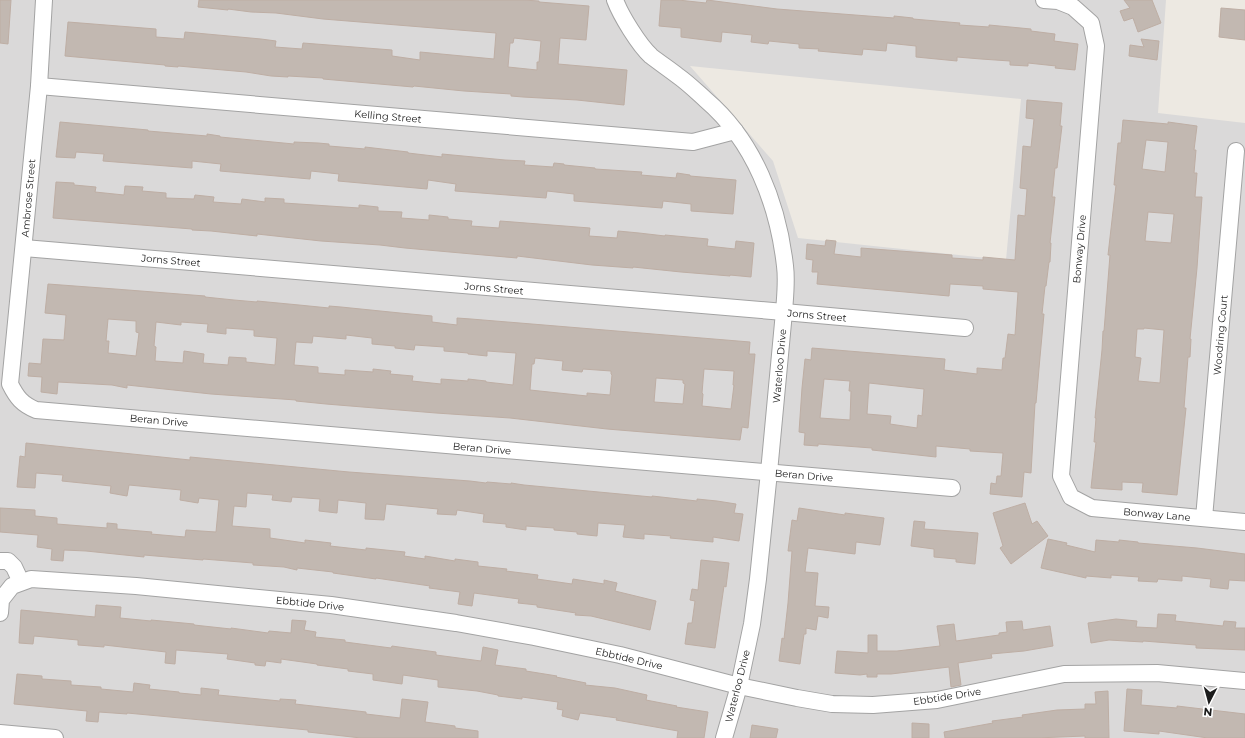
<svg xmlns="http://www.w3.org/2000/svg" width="1245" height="738" font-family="Montserrat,sans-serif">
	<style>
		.residential { fill: #dad9d9; fill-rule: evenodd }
		.building { fill: #c2b8b1; stroke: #beaea4; fill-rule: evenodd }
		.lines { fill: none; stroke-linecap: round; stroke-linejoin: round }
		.minor-casing { stroke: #a3a3a3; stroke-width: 18 }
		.minor { stroke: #fff; stroke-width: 16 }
		.labels { text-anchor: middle; stroke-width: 3.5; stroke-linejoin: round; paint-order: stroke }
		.street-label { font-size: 10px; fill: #1c1c1c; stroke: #fff }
	</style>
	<rect width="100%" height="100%" fill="#ede9e2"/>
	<!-- residential -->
	<path class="residential" d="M0,0H1166L1158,113L1245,123V738H0ZM690,66L1021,99L1006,260L798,238L773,161Z"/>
	<!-- building -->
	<g class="building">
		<polygon points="0,0 11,0 8,44 0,43"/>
		<path d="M199,0H523L539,1V2L589,6L586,40L560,38L558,64L627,70L624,105L577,100L523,97L511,96V94L464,91L414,86L413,87L323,79V78L288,76V77L271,76L246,72L178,66V67L165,66V65L65,56L68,22L156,29V37L184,39L185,32L261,39L276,41L275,47L302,49L303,43L392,50V56L420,60V52L494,59L496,33L323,19L276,13L251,12L228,9V10L198,7ZM514,38L541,41L539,62H537V70L508,67L510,43H513Z"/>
		<polygon points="661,0 678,0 706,3 707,0 777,9 894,18 894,16 913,18 913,19 960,23 959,25 989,27 989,25 1031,29 1031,31 1055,34 1054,41 1078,44 1075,70 1055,68 1056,66 1028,63 1028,66 1010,65 1010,61 981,59 957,57 957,61 916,57 916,46 887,43 886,51 863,49 862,55 818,51 819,49 799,48 799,44 769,41 768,44 751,42 752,35 722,32 721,42 681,37 681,28 659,26"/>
		<polygon points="1124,0 1152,0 1161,23 1138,32 1133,18 1124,21 1120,11 1130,8"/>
		<polygon points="1221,8 1245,10 1245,40 1219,37"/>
		<polygon points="1141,39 1159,41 1157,60 1129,56 1130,45 1144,47"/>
		<path d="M1027,100L1062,103L1060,126H1062L1057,168H1055L1052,197H1055L1050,243H1051L1050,262H1049L1046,286H1045L1042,314H1044L1040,357L1036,403H1035L1031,473L1024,472L1022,497L990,494L991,483L996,484L997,476H1001L1003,453L970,451V449L936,446V457L872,450V448L818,444V446L804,445L805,433L799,432L802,388L805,359L811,360L812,348L945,359L944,370L977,374V368L1002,370L1003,358H1005L1008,334L1015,335L1018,292L983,289V286L950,284L949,296L817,284L818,272H812L813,260L806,259L807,244L825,246L826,240L836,241L834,254L861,257V248L952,255V258L983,260V257L1015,260L1018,215L1025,216L1027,189L1020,188L1023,146L1031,147L1034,119L1026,118ZM824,379L850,381L849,391H851L850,420L820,418ZM869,383L924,389L922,416L918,415L917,428L890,424L891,416L867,414Z"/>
		<path d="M1123,120L1168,124V122L1197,126L1194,150H1196L1194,173H1197L1195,197H1202L1197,268L1190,339H1191L1190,357H1188L1184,408H1186L1177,495L1142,492L1143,483L1122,482V490L1091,488L1096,442H1094L1096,418H1095L1102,350L1103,331H1104L1110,255H1108L1116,185H1114L1118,143H1121ZM1146,140L1168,142L1165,172L1142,169ZM1148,212L1174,214L1171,243L1145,241ZM1144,328L1164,330L1160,383L1138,381L1141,358L1135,357L1137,329H1144Z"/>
		<polygon points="60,122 148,130 148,131 207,136 207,134 220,136 220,137 294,144 294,142 318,143 329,144 329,146 365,149 365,147 408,152 408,153 442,157 442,154 505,160 525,161 524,165 553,167 554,163 564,164 564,165 595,168 595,169 642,172 641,175 676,178 677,173 690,175 690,176 736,180 733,214 691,211 691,204 663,201 662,208 574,201 574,194 547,191 546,198 455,191 456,184 428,180 427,189 338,181 339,174 311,171 310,179 220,171 221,164 192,161 192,168 103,161 104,154 76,152 75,158 56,157"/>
		<polygon points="56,182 74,183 74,185 96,187 95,192 124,195 125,186 143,187 142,191 166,193 166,198 194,199 195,195 214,197 213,202 241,204 242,199 265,202 265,198 284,199 284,203 359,208 359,205 378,207 378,211 402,212 401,218 429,220 429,215 448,217 448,219 472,221 471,226 499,228 500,221 590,228 589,236 617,238 618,231 639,233 665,236 665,235 708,239 707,246 735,249 736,241 754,243 751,277 730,275 730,276 681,272 633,267 633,268 592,265 517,256 517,258 405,248 380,245 321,241 257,234 257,236 211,231 192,230 192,229 53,218"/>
		<path d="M48,284L115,289L205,296V297L234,300L257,302V301L299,305L329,308V306L341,307L400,313L432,316V322L457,325V318L471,319L750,342L749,354H755L748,428L742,427L740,440L607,429L510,418L436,413L326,404L296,401V400L211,394L127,385V388L112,385L58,382L57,394L41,392L42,377L28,376L29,363L41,364L43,339L64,340L66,315L45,313ZM108,319L136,321V332L139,333L136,356L108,353L109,341H106ZM156,322L181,325V322L208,324L207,332L226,334V328L254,330V336L277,338L275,365L246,362V358L229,357L228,365L203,363L204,354L184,351L183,363L155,361L156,347L154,346ZM346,335L372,338V344L395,346V348L414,350L415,345L444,347V351L468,353V354L487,356V351L516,353L513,385L486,382V381L468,379V381L441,379V384L412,381L413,376L390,374L391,371L373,369V372L345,370V375L318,373V367L294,365L296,342L312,343L313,336L346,339ZM535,358L563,361L562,370L582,372L583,369L611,371V374L612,375L610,395L587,393V396L530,390L532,364H534ZM704,369L734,371L733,385H734L731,409L702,406L703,394L702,393ZM656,378L683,380V383L685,384L683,404L654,402Z"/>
		<polygon points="26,443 190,460 190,457 349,472 470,481 486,483 487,482 511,484 511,483 524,485 652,497 652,496 697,501 697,499 717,501 736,504 734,513 743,514 739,541 713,537 713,542 670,538 671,536 644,534 644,539 623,537 625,525 598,523 597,536 577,534 577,532 554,530 554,528 526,526 526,530 506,527 506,524 483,522 484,514 457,510 456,515 437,514 438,509 386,504 384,520 365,519 366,503 338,500 337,513 319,511 320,499 292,497 291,502 272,500 273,495 247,493 246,507 234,506 232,526 270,529 270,538 305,543 305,540 331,543 330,546 366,550 366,548 405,552 404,556 425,559 425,556 455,561 455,559 478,562 478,566 507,569 506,571 538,575 537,579 572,584 573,579 604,584 604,580 617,583 615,591 656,601 650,630 591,616 575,615 576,613 537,607 537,605 518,603 519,599 474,593 472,606 458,604 460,592 429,588 430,586 376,578 376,579 333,573 333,572 297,568 297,570 284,567 253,565 253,563 203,559 203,560 144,555 144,557 86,551 64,550 63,561 51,560 52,549 37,547 38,535 0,532 0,508 35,510 35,516 57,518 57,524 107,528 107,523 117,524 117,529 152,532 151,534 185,537 186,530 216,532 219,500 199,498 198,503 180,500 181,490 129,485 127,496 110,493 111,486 62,481 63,475 36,473 35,488 17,487 20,456 25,457"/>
		<polygon points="1025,503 1032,524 1037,521 1048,536 1011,564 1000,548 1003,546 993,513"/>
		<polygon points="799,508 845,515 845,513 884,518 880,545 856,542 855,554 808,548 805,572 818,573 815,606 829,607 828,618 818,616 816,630 806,628 806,634 804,634 800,664 779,661 782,638 784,639 788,603 792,551 788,551 792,520 797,521"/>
		<polygon points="914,521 925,522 924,529 978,533 975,564 956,562 956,559 934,557 934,549 911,546"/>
		<polygon points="1048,539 1067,543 1066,545 1095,552 1096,540 1119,542 1119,540 1138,542 1138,543 1197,548 1245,554 1245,581 1229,580 1228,589 1210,587 1211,579 1182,576 1182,581 1158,579 1157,582 1138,581 1139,577 1111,575 1111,578 1086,576 1086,578 1041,568"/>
		<polygon points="701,560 729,563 726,587 724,586 715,648 685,644 688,623 692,623 695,601 690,600 692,589 698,590"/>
		<polygon points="96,605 121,607 120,618 151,621 151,620 194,624 194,625 231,629 231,628 268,633 269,631 291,633 292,620 306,621 304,630 316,632 315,637 345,640 345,642 391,648 392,646 406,648 436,652 436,655 481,661 483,647 498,650 495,665 526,669 526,671 557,676 556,677 586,683 585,685 615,688 647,695 646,700 677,706 676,707 708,712 704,738 677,738 678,731 616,720 617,718 580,713 578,720 562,716 563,710 557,709 558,702 522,697 522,699 498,696 498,695 477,691 438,687 438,680 403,675 402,684 373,680 373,674 348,671 348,669 317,665 317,664 281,659 281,663 266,661 265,666 255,665 255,663 227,659 228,654 176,650 175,664 165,663 166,652 104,645 104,647 78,645 78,640 34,636 33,644 19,643 21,610 95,617"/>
		<polygon points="1158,614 1176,615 1175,621 1223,626 1224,621 1236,622 1235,628 1245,628 1245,650 1196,648 1196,645 1143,641 1143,642 1109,640 1091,643 1088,623 1116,619 1137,621 1136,627 1157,628"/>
		<polygon points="1022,621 1023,630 1050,626 1053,646 1024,651 991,654 992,658 958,663 961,685 951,687 949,667 891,674 877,674 877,677 867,677 867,674 860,675 835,673 837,651 868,653 868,635 877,635 877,651 897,651 940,646 937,626 954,624 956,641 999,635 999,633 1007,632 1006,622"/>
		<polygon points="17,674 42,676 42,679 71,681 71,685 101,687 101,689 133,692 134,683 150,685 149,689 179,692 179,693 201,695 201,688 219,690 218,695 280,701 280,699 296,700 295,704 366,712 366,714 400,718 402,699 428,702 425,722 455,726 455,728 478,731 478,738 361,738 308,732 308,730 127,713 127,714 99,712 98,722 86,721 87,711 14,704"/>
		<polygon points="1127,689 1142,690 1141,705 1177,708 1177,706 1245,714 1245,738 1208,738 1159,731 1159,734 1124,731"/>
		<polygon points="1108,691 1109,738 1085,738 1085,736 1036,738 945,738 944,732 993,723 992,721 1023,717 1022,715 1057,710 1085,709 1085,704 1096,704 1095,692"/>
		<polygon points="912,723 929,724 929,738 912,738"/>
		<polygon points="752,725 778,729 776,738 750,738"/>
	</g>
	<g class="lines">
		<!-- minor casing -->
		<g class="minor-casing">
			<g id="minor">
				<path d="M44,0L39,86L10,384C17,398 22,404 36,410L952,488"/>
				<path d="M615,0C621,16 639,45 651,56C660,63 669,69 678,76C688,83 697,92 706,100C754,141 778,204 785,266C787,281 785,297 784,312L769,472L758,579L752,624L739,686L724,738"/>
				<polyline points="1044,0 1058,1 1073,7 1091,23 1096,46 1061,476 1071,497 1092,508 1245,522"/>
				<polyline points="39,86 693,142 735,131"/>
				<polyline points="24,248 784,312 965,328"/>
				<polyline points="1204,518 1236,151"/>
				<polyline points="0,561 8,561 14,567 21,582"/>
				<polyline points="0,613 1,600 12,586 31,579 136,586 331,605 456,623 534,637 620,655 739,686 797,698 832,704 873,705 937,700 1064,674 1157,673 1245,681"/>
				<polyline points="0,733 55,738"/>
			</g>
		</g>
		<!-- minor -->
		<use href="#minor" class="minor"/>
	</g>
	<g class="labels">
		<!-- street labels -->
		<g class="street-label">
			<text transform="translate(388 116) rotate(5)" y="4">Kelling Street</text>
			<text transform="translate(28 198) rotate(-85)" y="4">Ambrose Street</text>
			<text transform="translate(1079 249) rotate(-85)" y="4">Bonway Drive</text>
			<text transform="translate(171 260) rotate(5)" y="4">Jorns Street</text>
			<text transform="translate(494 288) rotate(5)" y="4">Jorns Street</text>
			<text transform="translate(817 315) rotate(5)" y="4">Jorns Street</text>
			<text transform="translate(1220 335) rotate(-85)" y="4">Woodring Court</text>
			<text transform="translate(779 366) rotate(-85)" y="4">Waterloo Drive</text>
			<text transform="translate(159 420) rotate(5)" y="4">Beran Drive</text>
			<text transform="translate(482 448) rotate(5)" y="4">Beran Drive</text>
			<text transform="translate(804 475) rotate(5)" y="4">Beran Drive</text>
			<text transform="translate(1157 514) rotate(5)" y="4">Bonway Lane</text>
			<text transform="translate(310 603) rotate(6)" y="4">Ebbtide Drive</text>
			<text transform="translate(629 658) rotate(13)" y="4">Ebbtide Drive</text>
			<text transform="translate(737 686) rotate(-76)" y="4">Waterloo Drive</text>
			<text transform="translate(947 696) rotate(-9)" y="4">Ebbtide Drive</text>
		</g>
	</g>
	<!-- north arrow -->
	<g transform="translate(1209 702) rotate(186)" stroke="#ffffff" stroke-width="3" paint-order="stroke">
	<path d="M0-3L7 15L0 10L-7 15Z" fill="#1c1c1c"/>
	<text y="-6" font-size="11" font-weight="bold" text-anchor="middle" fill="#1c1c1c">N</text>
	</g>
</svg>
